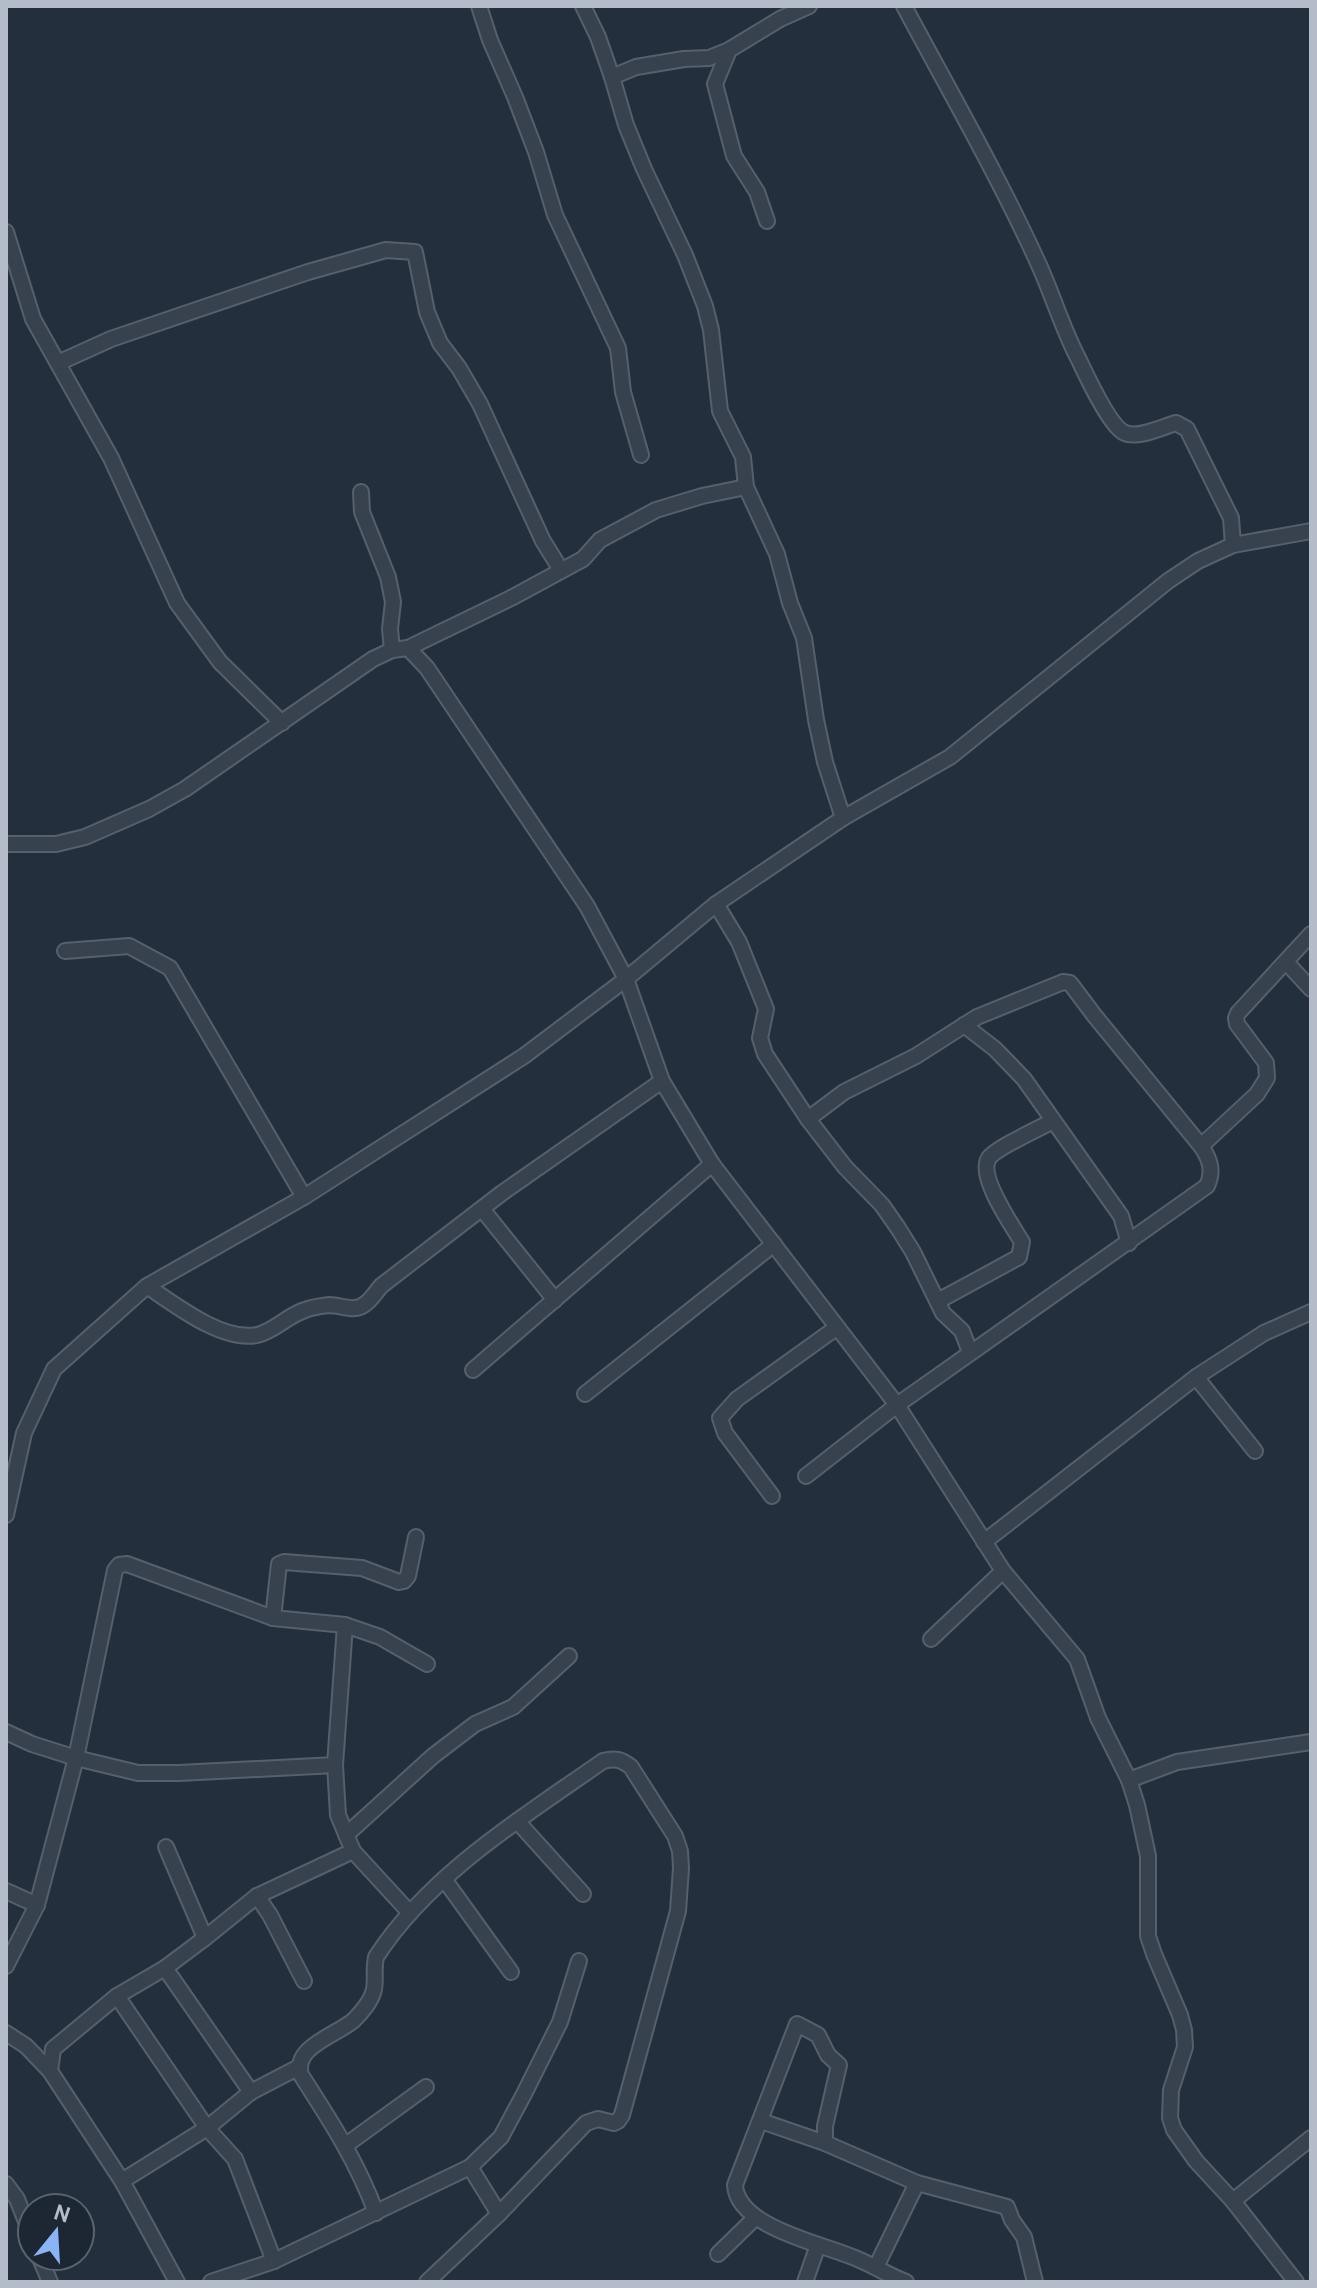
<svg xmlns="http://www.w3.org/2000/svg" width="1317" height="2288" font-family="Overpass,sans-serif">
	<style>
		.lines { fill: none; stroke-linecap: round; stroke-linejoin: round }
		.minor-casing { stroke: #565f6c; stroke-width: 18 }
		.minor { stroke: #38414e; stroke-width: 14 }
	</style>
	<rect width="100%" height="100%" fill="#242f3e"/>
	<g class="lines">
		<!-- minor casing -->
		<g class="minor-casing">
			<g id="minor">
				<polyline points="479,6 490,40 515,97 536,152 555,215 618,348 623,392 641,455"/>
				<polyline points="583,6 598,37 612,77"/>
				<polyline points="809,6 780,19 729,50 709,58 684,59 636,67 612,77 626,125 644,169 685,255 705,306 711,330 720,411 743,457 746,487 777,554 790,603 804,638 816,720 825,762 843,818"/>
				<path d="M904,6C950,92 999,177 1039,265C1053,296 1063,330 1079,360C1087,377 1109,424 1123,432C1136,440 1162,427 1176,423L1187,429L1231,518L1233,545"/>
				<polyline points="729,50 715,84 734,156 757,192 767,221"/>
				<polyline points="6,232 33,319 111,458 177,603 220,662 282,723"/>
				<polyline points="58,363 111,339 308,272 386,250 415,252 427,312 440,343 459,368 480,404 543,541 561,570"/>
				<polyline points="361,492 362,512 388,577 393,602 390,629 392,650"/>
				<polyline points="408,648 511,598 583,559 600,540 656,510 702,496 746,487"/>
				<polyline points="6,844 56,844 85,837 149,809 185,789 373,659 392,650 408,648 427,668 587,906 626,979 662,1081 712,1164 897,1405 1003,1571 1077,1659 1098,1718 1129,1780 1137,1805 1148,1856 1148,1936 1154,1954 1180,2015 1184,2030 1185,2047 1171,2090 1170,2118 1174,2130 1196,2161 1233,2201 1296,2282"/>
				<polyline points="716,904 739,942 766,1009 760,1038 765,1054 808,1119 845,1167 882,1205 898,1228 913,1252 943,1313 962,1331 970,1352"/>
				<polyline points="65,951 129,946 170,968 304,1197"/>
				<polyline points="1286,962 1311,989"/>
				<polyline points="964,1025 995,1049 1024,1079 1121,1216 1129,1243"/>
				<polyline points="1201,1146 1257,1094 1267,1078 1266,1063 1237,1024 1236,1018 1238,1013 1311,934"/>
				<polyline points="482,1209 555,1300"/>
				<path d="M147,1286C174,1304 222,1342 257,1335C275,1331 288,1315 305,1310C312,1307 322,1306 329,1305C342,1305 354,1313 365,1304C371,1300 376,1292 381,1286L502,1193L662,1081"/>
				<path d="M938,1301L1019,1257L1022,1242C1012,1225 977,1176 989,1158C996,1148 1040,1128 1053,1121"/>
				<polyline points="473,1370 712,1164"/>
				<polyline points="1196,1377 1255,1451"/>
				<polyline points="585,1394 774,1244"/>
				<path d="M806,1476L897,1405L1207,1186C1214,1171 1210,1159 1201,1146L1094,1015L1070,983L1063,982L977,1017L916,1056L844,1092L808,1119"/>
				<polyline points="772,1496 725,1433 720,1418 737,1399 836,1328"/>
				<polyline points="6,1515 24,1433 54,1369 147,1286 304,1197 524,1056 626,979 716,904 843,818 950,757 1168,581 1198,561 1233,545 1311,531"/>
				<polyline points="984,1542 1196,1377 1264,1333 1311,1312"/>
				<polyline points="273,1618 279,1564 284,1562 362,1568 399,1582 404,1581 408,1576 416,1537"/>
				<polyline points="345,1625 335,1765 338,1815 353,1851 410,1913"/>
				<polyline points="931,1639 1003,1571"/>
				<polyline points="6,1732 32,1744 76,1758 138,1773 179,1773 335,1765"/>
				<polyline points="1129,1780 1177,1762 1311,1742"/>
				<polyline points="517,1821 583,1894"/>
				<polyline points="346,1835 433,1756 475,1724 513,1707 569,1656"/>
				<polyline points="166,1847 205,1938"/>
				<polyline points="444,1879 511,1972"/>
				<polyline points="6,1891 37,1905"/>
				<polyline points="257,1896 270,1915 304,1981"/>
				<polyline points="6,1966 37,1905 76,1758 115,1570 119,1565 127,1564 273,1618 345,1625 380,1637 427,1664"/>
				<polyline points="165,1968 251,2092"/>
				<polyline points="117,1996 207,2128 235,2159 274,2261"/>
				<polyline points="6,2033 26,2046 50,2071"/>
				<polyline points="761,2121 825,2143 917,2183 1007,2207 1012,2220 1024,2237 1035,2282"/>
				<path d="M825,2143V2126L839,2065L828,2055L818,2035L797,2024L735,2185C737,2226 818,2243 850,2256C870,2263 887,2275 906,2282"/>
				<polyline points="346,2145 426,2087"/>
				<polyline points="470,2167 499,2214"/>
				<polyline points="122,2181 207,2128 251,2092 299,2067"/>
				<polyline points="6,2184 17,2199 32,2237"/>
				<polyline points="1233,2201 1311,2138"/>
				<path d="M376,2213C358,2163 330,2120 301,2075C292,2047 337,2035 354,2020C358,2016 363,2010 366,2006C380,1987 372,1977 376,1957C430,1874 523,1817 603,1761C615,1758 621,1759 631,1767L675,1836L680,1851L681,1868L678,1911L622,2115L618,2121L614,2123L598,2119L586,2123L499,2214L427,2282"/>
				<polyline points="718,2254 755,2218"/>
				<polyline points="39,2256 50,2282"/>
				<polyline points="876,2267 917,2183"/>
				<polyline points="177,2282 122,2181 50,2071 53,2049 117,1996 165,1968 205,1938 257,1896 353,1851"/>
				<polyline points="211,2282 274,2261 470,2167 501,2137 524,2094 560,2022 579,1961"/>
				<polyline points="805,2282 818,2245"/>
			</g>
		</g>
		<!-- minor -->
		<use href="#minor" class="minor"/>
	</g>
	<!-- border -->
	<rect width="1317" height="2288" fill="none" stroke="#b4bcc9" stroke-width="16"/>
	<!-- north arrow -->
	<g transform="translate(56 2232) rotate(18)"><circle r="38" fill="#1d2633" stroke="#59626f" stroke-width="2"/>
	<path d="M0-6L14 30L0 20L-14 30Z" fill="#8ab4f8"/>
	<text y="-12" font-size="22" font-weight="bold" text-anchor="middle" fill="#b4bcc9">N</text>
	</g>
</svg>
